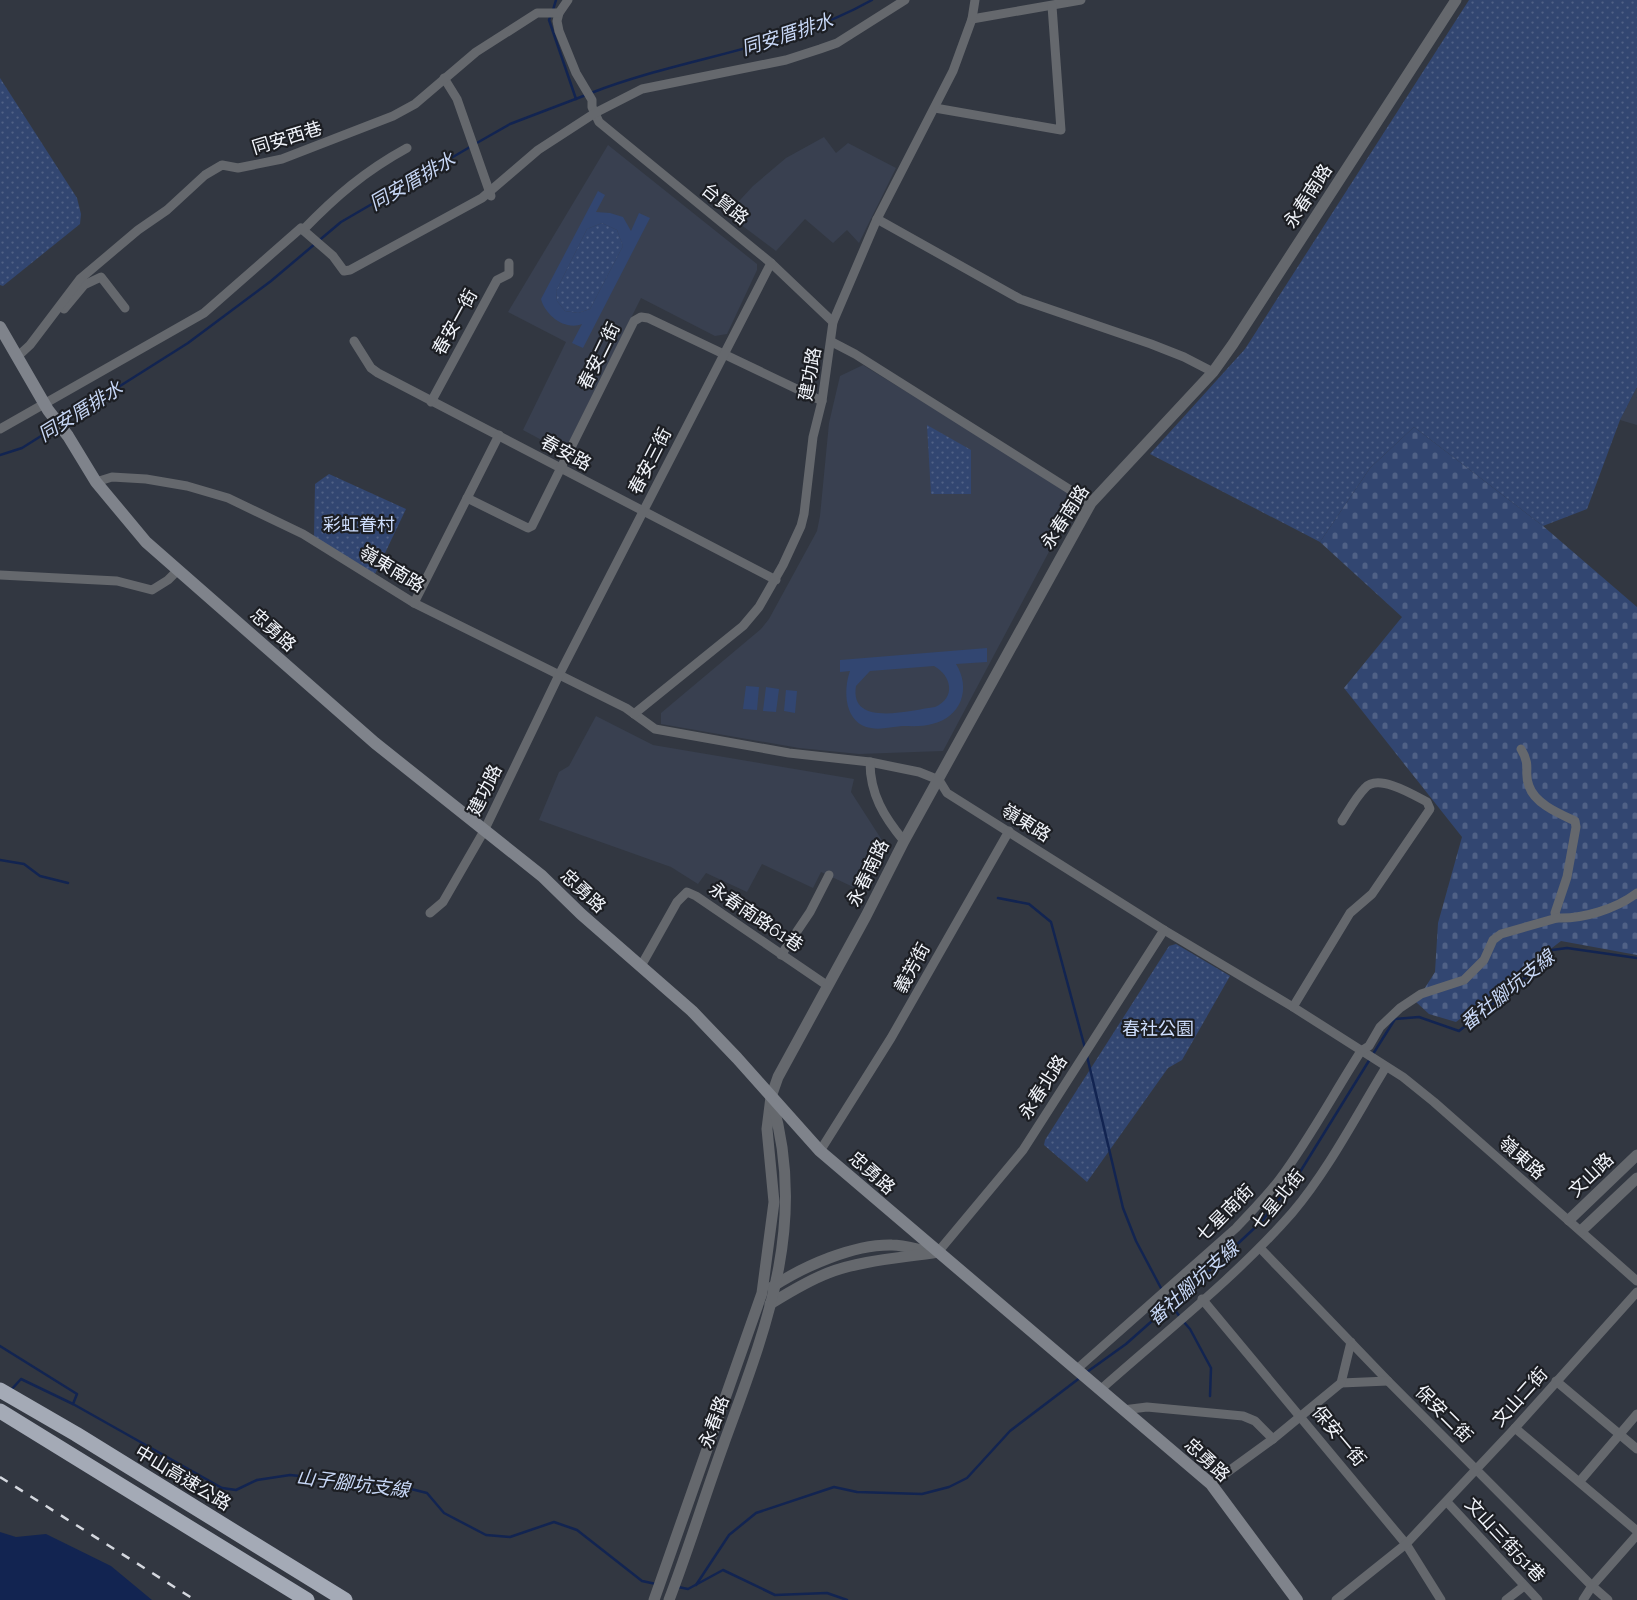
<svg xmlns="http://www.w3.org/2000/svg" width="1637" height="1600" font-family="Raleway,'Noto Sans TC',sans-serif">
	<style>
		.built { fill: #394050 }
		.grass { fill: url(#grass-dots) }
		.cemetery { fill: url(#cemetery-stones) }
		.garden { fill: #324671; fill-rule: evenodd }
		.water { fill: #122451 }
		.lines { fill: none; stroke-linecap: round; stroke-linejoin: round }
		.stream { stroke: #122451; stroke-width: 2.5 }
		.minor { stroke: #65686d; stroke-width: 9 }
		.tertiary { stroke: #65686d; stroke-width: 11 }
		.secondary { stroke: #7f838b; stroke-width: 12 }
		.motorway { stroke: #a4aab6; stroke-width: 15 }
		.rail { stroke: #d5d8df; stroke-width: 2.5; stroke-dasharray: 9 9; stroke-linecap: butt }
		.labels { text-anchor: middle; stroke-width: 4.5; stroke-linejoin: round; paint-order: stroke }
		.street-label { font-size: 18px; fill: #f2f5fb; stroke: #1c1e23 }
		.park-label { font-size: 18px; fill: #cedefd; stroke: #1c1e23 }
		.water-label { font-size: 19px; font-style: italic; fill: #c7d7f6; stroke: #1c1e23 }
	</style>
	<defs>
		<pattern id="grass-dots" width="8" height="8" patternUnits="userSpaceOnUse" patternTransform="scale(1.25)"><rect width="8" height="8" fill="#324671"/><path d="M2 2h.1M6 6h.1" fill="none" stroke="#506186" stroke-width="1.8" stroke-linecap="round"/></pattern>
		<pattern id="cemetery-stones" width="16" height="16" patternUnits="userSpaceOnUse" patternTransform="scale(1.25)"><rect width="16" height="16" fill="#324671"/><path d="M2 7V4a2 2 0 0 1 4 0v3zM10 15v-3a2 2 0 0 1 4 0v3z" fill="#506186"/></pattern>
	</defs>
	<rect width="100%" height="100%" fill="#323741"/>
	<!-- built -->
	<g class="built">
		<polygon points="824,137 836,153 848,143 896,168 859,243 847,230 833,243 805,219 776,251 732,218 729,212 753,186 786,158"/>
		<polygon points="608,145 757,264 757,270 727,334 715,336 641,298 564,452 523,430 566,342 508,312"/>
		<polygon points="863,365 1078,497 943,751 859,754 799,748 661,724 661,713 761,629 769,619 817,531 820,516 829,423 840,376"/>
		<polygon points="1637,387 1637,425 1620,420"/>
		<polygon points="596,716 653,745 854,779 851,792 887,848 864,892 821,872 813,888 762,864 747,892 706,873 698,884 671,867 539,820 559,772 569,766"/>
	</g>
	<!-- grass -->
	<g class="grass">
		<polygon points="1469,0 1637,0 1637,387 1620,420 1587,509 1543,526 1414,427 1370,468 1320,542 1150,454 1245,349"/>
		<polygon points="0,78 77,198 81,214 80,224 3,286 0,285"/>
		<polygon points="602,223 617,230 623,246 590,309 578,313 565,311 557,301 556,291 587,229"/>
		<polygon points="927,425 971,450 971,494 931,494"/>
		<polygon points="329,474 406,509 375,574 314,537 315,484"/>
		<polygon points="1176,944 1230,976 1182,1060 1168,1068 1087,1182 1044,1145 1045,1140 1169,946"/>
	</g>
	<!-- cemetery -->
	<polygon class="cemetery" points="1414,427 1543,526 1637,607 1637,955 1561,941 1456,1022 1429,1014 1416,1002 1435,972 1438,923 1462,837 1344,688 1402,617 1320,542 1370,468"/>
	<!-- garden -->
	<g class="garden">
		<path d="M598,191L605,195L596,212L610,213L623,217L631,231L639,213L650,218L583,348L572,343L582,324C565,331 545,315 541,299ZM602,223L617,230L623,246L590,309L578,313L565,311L557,301L556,291L587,229Z"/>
		<path d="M987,648V662L956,664C971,688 962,717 932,724C923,727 911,726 902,726C892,727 880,730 871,728C844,724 843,690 850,671L840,672V660ZM934,666C952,676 956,698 935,707C911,710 849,728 856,686L870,671Z"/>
		<polygon points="746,686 759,687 757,710 743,709"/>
		<polygon points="766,687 779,689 776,712 763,711"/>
		<polygon points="786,690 797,691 795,713 784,711"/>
	</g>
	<!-- water -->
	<polygon class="water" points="0,1532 16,1537 46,1534 111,1566 152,1600 0,1600"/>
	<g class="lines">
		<!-- stream -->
		<g class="stream">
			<polyline points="553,10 556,0"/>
			<polyline points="551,15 549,20 576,99"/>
			<path d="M591,93C683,57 786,49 872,0"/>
			<polyline points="475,144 510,124 586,95"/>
			<polyline points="63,422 188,343 271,281 341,222 470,147"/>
			<polyline points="0,455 22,448 57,426"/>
			<polyline points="0,860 24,864 40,876 68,883"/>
			<polyline points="998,898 1029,904 1051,922 1085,1048"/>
			<polyline points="1373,1054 1395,1019 1419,1017 1459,1031 1532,972 1552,950 1567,948 1637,958"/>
			<polyline points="1087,1056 1123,1208 1136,1241 1162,1290"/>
			<polyline points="1164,1295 1180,1317"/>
			<polyline points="1183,1321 1190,1329 1211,1368 1210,1396"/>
			<polyline points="0,1346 77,1394 73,1404"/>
			<polyline points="1087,1372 1126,1344 1213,1267 1262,1221 1300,1172 1370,1059"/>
			<polyline points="11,1390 21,1379 73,1404 222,1488 236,1490 257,1480 290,1475 403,1487 427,1493 444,1513 486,1535 510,1537 554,1522 577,1530 642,1581 656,1584"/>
			<polyline points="696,1585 729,1535 756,1513 834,1487 857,1492 922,1494 949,1487 967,1478 1010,1431 1081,1377"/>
			<polyline points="678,1587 688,1589 723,1570 775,1595 827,1593 847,1600"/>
		</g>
		<!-- minor -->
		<g class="minor">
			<polyline points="568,0 559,13 557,21 559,31 576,73 592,100 592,107 599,122 771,263 833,322"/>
			<polyline points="972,19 1081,0"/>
			<polyline points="444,78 457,99 491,196"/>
			<polyline points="935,108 1061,130 1052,6"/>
			<polyline points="877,219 1020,299 1151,344 1184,357 1213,372"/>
			<polyline points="303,230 333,256 344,271 350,270 482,198 538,150 595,113 642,89 786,60 820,49 837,43 905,0"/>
			<polyline points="64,309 84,285 101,277 125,308"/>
			<polyline points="354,341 371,368 378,373 776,580"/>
			<polyline points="832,342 855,354 1091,503"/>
			<polyline points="17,357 30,345 80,279 138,230 167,210 205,175 222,165 238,168 282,159 393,116 415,104 476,52 537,13 559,13"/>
			<polyline points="431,402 497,280 509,274 509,263"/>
			<path d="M0,429L204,313L301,228L303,230C336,196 365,171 407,148"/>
			<polyline points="96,482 112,477 146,479 187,486 228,498 303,534 414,603 626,708 655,729 789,753 870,762 919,772 939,780 947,793 1164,930 1293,1007 1403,1077 1434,1102 1637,1281"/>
			<polyline points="467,498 528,528 532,526 634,321 641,317 648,318 822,401"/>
			<polyline points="0,575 117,581 152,590 168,580 177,571"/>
			<polyline points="414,603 499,435"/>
			<polyline points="634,714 743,626 759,607 783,565 801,526 804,514 813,437 822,401 833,322 877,219 953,71 972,19 975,0"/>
			<path d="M1521,749C1532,767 1523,772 1529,786C1535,804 1560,814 1575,821L1576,827L1567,877L1555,913L1557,918C1583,919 1616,909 1637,893"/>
			<path d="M870,762C870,794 884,817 904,841"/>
			<polyline points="430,913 443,902 484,831 559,675 771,263"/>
			<polyline points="781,955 810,912 829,875"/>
			<polyline points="641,966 677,902 687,892 696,896 828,986"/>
			<path d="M1293,1007L1350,913L1372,894L1430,809L1427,802C1414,795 1378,773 1365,788C1356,797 1349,810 1342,821"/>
			<polyline points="820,1151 891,1038 1009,831"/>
			<polyline points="1260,1248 1388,1381 1592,1586 1608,1600"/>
			<polyline points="938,1252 1023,1150 1164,930"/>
			<polyline points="1202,1299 1406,1544 1441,1600"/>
			<path d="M1077,1369L1236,1228C1251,1212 1266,1197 1279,1180C1309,1140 1334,1093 1361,1051L1369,1046L1380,1027L1400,1008L1421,994L1464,980L1484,960L1493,940L1501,934L1557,918"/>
			<polyline points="1556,1381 1637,1449"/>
			<polyline points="1341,1383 1388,1381"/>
			<polyline points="1341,1383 1351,1342"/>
			<path d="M1100,1390C1164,1333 1236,1277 1292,1213C1329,1169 1356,1116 1386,1067"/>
			<polyline points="1123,1410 1147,1407 1243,1416 1255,1421 1273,1439"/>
			<polyline points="1515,1428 1637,1531"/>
			<polyline points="1580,1481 1637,1414"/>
			<polyline points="1211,1484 1273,1439 1341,1383"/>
			<polyline points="1447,1502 1538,1600"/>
			<polyline points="1336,1600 1406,1544 1515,1428 1637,1292"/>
			<polyline points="1506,1600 1524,1586"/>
			<polyline points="1583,1600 1592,1586 1637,1535"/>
		</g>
		<!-- tertiary -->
		<g class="tertiary">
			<polyline points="1569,1220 1637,1155"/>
			<polyline points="1582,1230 1637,1178"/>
			<path d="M772,1287C804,1266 854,1244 892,1245C904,1245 916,1249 927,1251"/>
			<path d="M770,1304C788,1293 807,1281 828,1273C862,1260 902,1258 938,1252"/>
			<polyline points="654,1600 762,1293 774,1202 767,1129 771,1097 778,1077 866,916 904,841 1091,503 1213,372 1233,344 1456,0"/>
			<path d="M669,1600C689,1548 705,1495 724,1443C766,1328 808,1224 772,1101"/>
		</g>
		<!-- secondary -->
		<polyline class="secondary" points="0,327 48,410 68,436 96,482 146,542 375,743 542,876 581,914 692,1011 737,1058 820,1151 1211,1484 1297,1600"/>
		<!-- motorway -->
		<g class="motorway">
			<polyline points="0,1390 76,1434 345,1600"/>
			<polyline points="0,1411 307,1600"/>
		</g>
		<!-- rail -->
		<polyline class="rail" points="0,1477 195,1600"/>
	</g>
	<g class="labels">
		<!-- street labels -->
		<g class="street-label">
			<text transform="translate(287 138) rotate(-17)" y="6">同安西巷</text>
			<text transform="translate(1308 196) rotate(-57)" y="6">永春南路</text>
			<text transform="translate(725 204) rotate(39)" y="6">台貿路</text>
			<text transform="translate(455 322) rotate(-61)" y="6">春安一街</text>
			<text transform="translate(599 356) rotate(-64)" y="6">春安二街</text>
			<text transform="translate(810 374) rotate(-80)" y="6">建功路</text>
			<text transform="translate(566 453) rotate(28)" y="6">春安路</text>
			<text transform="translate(650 461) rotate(-63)" y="6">春安三街</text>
			<text transform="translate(1065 517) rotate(-57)" y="6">永春南路</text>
			<text transform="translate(392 569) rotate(31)" y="6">嶺東南路</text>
			<text transform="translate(273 630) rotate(42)" y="6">忠勇路</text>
			<text transform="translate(485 790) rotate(-64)" y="6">建功路</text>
			<text transform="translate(1026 823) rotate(32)" y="6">嶺東路</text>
			<text transform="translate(868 873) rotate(-64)" y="6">永春南路</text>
			<text transform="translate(583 891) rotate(43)" y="6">忠勇路</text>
			<text transform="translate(756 917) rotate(34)" y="6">永春南路61巷</text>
			<text transform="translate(912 968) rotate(-61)" y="6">義芳街</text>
			<text transform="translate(1043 1087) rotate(-57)" y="6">永春北路</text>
			<text transform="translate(1522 1158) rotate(41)" y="6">嶺東路</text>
			<text transform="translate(872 1173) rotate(41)" y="6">忠勇路</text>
			<text transform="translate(1591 1175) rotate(-44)" y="6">文山路</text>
			<text transform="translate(1278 1200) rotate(-51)" y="6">七星北街</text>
			<text transform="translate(1225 1213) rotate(-45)" y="6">七星南街</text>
			<text transform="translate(1520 1397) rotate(-48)" y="6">文山二街</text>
			<text transform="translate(1444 1414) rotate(45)" y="6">保安二街</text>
			<text transform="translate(714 1422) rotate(-70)" y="6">永春路</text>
			<text transform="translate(1339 1436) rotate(50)" y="6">保安一街</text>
			<text transform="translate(1207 1460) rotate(43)" y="6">忠勇路</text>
			<text transform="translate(183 1478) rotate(31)" y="6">中山高速公路</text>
			<text transform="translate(1505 1540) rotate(47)" y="6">文山三街51巷</text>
		</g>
		<!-- park labels -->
		<g class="park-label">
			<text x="359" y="531">彩虹眷村</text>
			<text x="1158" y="1035">春社公園</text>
		</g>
		<!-- water labels -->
		<g class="water-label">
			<text transform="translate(787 34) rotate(-18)" y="7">同安厝排水</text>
			<text transform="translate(412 181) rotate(-30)" y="7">同安厝排水</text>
			<text transform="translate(80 411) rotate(-32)" y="7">同安厝排水</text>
			<text transform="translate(1507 990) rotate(-39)" y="7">番社腳坑支線</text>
			<text transform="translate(1193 1283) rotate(-42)" y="7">番社腳坑支線</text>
			<text transform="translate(353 1483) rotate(7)" y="7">山子腳坑支線</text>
		</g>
	</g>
</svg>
